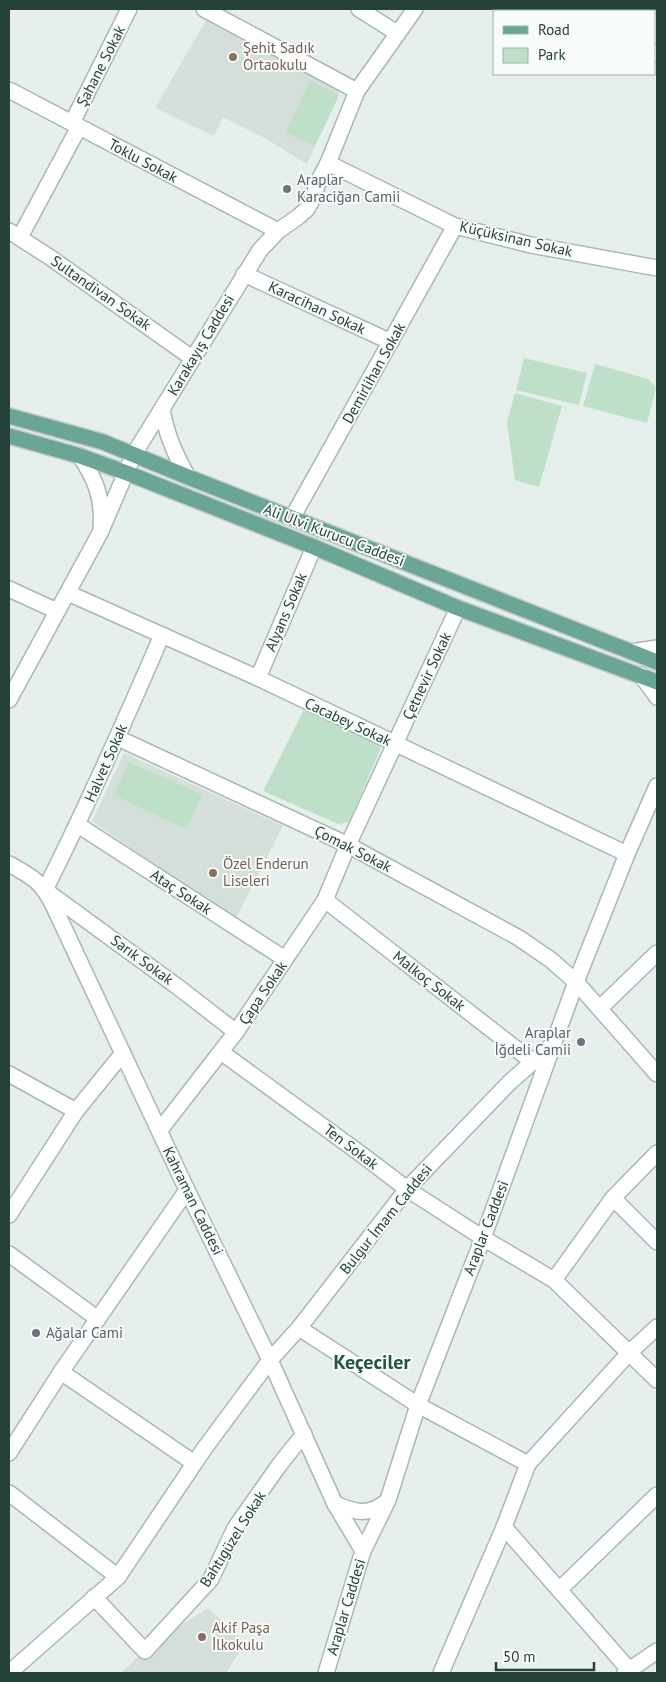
<svg xmlns="http://www.w3.org/2000/svg" width="666" height="1682" font-family="'PT Sans',sans-serif">
	<style>
		.built { fill: #d4dfda }
		.green { fill: #bfe0c8 }
		.lines { fill: none; stroke-linecap: round; stroke-linejoin: round }
		.minor-casing { stroke: #a8b8b2; stroke-width: 18 }
		.major-casing { stroke: #c2cac8; stroke-width: 18 }
		.minor { stroke: #fff; stroke-width: 15 }
		.major { stroke: #6aa596; stroke-width: 15 }
		.education-dot { fill: #8d6e63; stroke: #f7fbf9; stroke-width: 2 }
		.worship-dot { fill: #6b7280; stroke: #f7fbf9; stroke-width: 2 }
		.labels { text-anchor: middle; stroke-width: 4; stroke-linejoin: round; paint-order: stroke }
		.education-label { font-size: 15px; fill: #785e54; stroke: #f7fbf9; text-anchor: start }
		.street-label { font-size: 15px; fill: #24423a; stroke: #f7fbf9 }
		.worship-label { font-size: 15px; fill: #5b616d; stroke: #f7fbf9; text-anchor: start }
		.district-label { font-size: 20px; font-weight: bold; fill: #1f5548; stroke: #f7fbf9 }
	</style>
	<rect width="100%" height="100%" fill="#e6efeb"/>
	<!-- built -->
	<g class="built">
		<polygon points="209,15 338,90 339,95 307,164 263,137 223,117 214,136 155,108"/>
		<polygon points="124,753 283,826 235,920 92,821"/>
		<polygon points="208,1608 245,1643 226,1673 121,1673 140,1655 145,1658 172,1631"/>
	</g>
	<!-- green -->
	<g class="green">
		<polygon points="310,81 339,95 315,146 286,132"/>
		<polygon points="524,358 587,373 579,405 516,390"/>
		<polygon points="595,364 648,379 656,388 647,423 583,406"/>
		<polygon points="515,393 562,406 539,487 515,480 507,422"/>
		<polygon points="304,709 375,743 381,748 349,822 338,824 263,791"/>
		<polygon points="129,762 202,795 186,829 114,795"/>
	</g>
	<g class="lines">
		<!-- minor casing -->
		<g class="minor-casing">
			<g id="minor">
				<polyline points="204,9 357,91"/>
				<polyline points="359,9 397,33"/>
				<polyline points="587,9 590,11"/>
				<polyline points="655,52 657,53"/>
				<polyline points="9,90 278,231"/>
				<polyline points="72,123 129,9"/>
				<polyline points="328,163 455,226 531,245 657,268"/>
				<polyline points="9,231 48,256 192,358"/>
				<polyline points="20,237 79,127"/>
				<polyline points="244,274 391,342"/>
				<path d="M162,409C166,434 175,455 188,477"/>
				<path d="M80,456C95,479 103,497 101,525"/>
				<polyline points="292,518 455,226"/>
				<polyline points="9,589 57,611"/>
				<polyline points="68,593 258,678 627,854"/>
				<path d="M162,635C125,721 87,806 45,890L178,987L236,1032"/>
				<polyline points="631,652 657,648"/>
				<polyline points="641,675 657,697"/>
				<polyline points="258,678 314,547"/>
				<polyline points="9,700 100,533 134,454 260,250 278,231 298,217 307,209 313,198 319,180 328,163 357,91 415,9"/>
				<polyline points="118,738 348,845 519,938 551,960 576,982 657,1074"/>
				<polyline points="78,825 285,959"/>
				<path d="M9,864C33,877 42,882 54,907L187,1190L270,1360L335,1504L363,1551"/>
				<polyline points="325,900 533,1062"/>
				<polyline points="600,1008 657,953"/>
				<polyline points="221,1052 361,1154 407,1189 483,1238 554,1280 657,1380"/>
				<polyline points="9,1074 76,1111"/>
				<polyline points="160,1130 236,1032 325,900 348,845 458,608"/>
				<polyline points="613,1198 657,1242"/>
				<polyline points="9,1215 76,1111 123,1053"/>
				<polyline points="9,1254 98,1319"/>
				<polyline points="554,1280 613,1198 657,1153"/>
				<polyline points="299,1328 418,1405 528,1464"/>
				<polyline points="61,1372 194,1463"/>
				<polyline points="9,1453 61,1372 187,1190"/>
				<polyline points="9,1493 118,1577"/>
				<path d="M335,1504C355,1512 369,1517 387,1501"/>
				<polyline points="504,1527 632,1673"/>
				<polyline points="559,1590 657,1495"/>
				<polyline points="94,1597 145,1651 211,1579 235,1528 280,1464 304,1434"/>
				<polyline points="9,1673 118,1577 204,1449 270,1360 299,1328 407,1189 510,1082 552,1045"/>
				<polyline points="326,1673 363,1551 388,1500 418,1405 483,1238 576,982 627,854 657,786"/>
				<polyline points="441,1673 504,1527 528,1464 629,1353 657,1327"/>
				<polyline points="625,1673 657,1651"/>
			</g>
		</g>
		<!-- major casing -->
		<g class="major-casing">
			<g id="major">
				<polyline points="9,416 103,442 188,477 657,662"/>
				<polyline points="9,436 80,456 127,473 314,547 458,608 657,682"/>
			</g>
		</g>
		<!-- minor -->
		<use href="#minor" class="minor"/>
		<!-- major -->
		<use href="#major" class="major"/>
	</g>
	<!-- markers -->
	<g class="education-dot">
		<circle cx="233" cy="57" r="5"/>
		<circle cx="213" cy="873" r="5"/>
		<circle cx="202" cy="1637" r="5"/>
	</g>
	<g class="worship-dot">
		<circle cx="287" cy="189" r="5"/>
		<circle cx="581" cy="1042" r="5"/>
		<circle cx="36" cy="1333" r="5"/>
	</g>
	<g class="labels">
		<!-- education labels -->
		<g class="education-label">
			<text x="243" y="53">Şehit Sadık<tspan x="243" dy="17">Ortaokulu</tspan></text>
			<text x="223" y="869">Özel Enderun<tspan x="223" dy="17">Liseleri</tspan></text>
			<text x="212" y="1633">Akif Paşa<tspan x="212" dy="17">İlkokulu</tspan></text>
		</g>
		<!-- street labels -->
		<g class="street-label">
			<text transform="translate(101 66) rotate(-63)" y="5">Şahane Sokak</text>
			<text transform="translate(143 161) rotate(28)" y="5">Toklu Sokak</text>
			<text transform="translate(516 239) rotate(13)" y="5">Küçüksinan Sokak</text>
			<text transform="translate(101 293) rotate(35)" y="5">Sultandivan Sokak</text>
			<text transform="translate(317 308) rotate(25)" y="5">Karacihan Sokak</text>
			<text transform="translate(201 345) rotate(-59)" y="5">Karakayış Caddesi</text>
			<text transform="translate(374 373) rotate(-61)" y="5">Demirlihan Sokak</text>
			<text transform="translate(334 535) rotate(21)" y="5">Ali Ulvi Kurucu Caddesi</text>
			<text transform="translate(286 612) rotate(-67)" y="5">Alyans Sokak</text>
			<text transform="translate(427 676) rotate(-65)" y="5">Çetnevir Sokak</text>
			<text transform="translate(348 722) rotate(25)" y="5">Cacabey Sokak</text>
			<text transform="translate(106 763) rotate(-66)" y="5">Halvet Sokak</text>
			<text transform="translate(353 849) rotate(27)" y="5">Çomak Sokak</text>
			<text transform="translate(181 892) rotate(33)" y="5">Ataç Sokak</text>
			<text transform="translate(142 960) rotate(36)" y="5">Sarık Sokak</text>
			<text transform="translate(429 981) rotate(38)" y="5">Malkoç Sokak</text>
			<text transform="translate(263 993) rotate(-56)" y="5">Çapa Sokak</text>
			<text transform="translate(351 1147) rotate(37)" y="5">Ten Sokak</text>
			<text transform="translate(193 1201) rotate(64)" y="5">Kahraman Caddesi</text>
			<text transform="translate(386 1219) rotate(-51)" y="5">Bulgur İmam Caddesi</text>
			<text transform="translate(486 1228) rotate(-69)" y="5">Araplar Caddesi</text>
			<text transform="translate(233 1539) rotate(-58)" y="5">Bahtıgüzel Sokak</text>
			<text transform="translate(346 1607) rotate(-73)" y="5">Araplar Caddesi</text>
		</g>
		<!-- worship labels -->
		<g class="worship-label">
			<text x="297" y="185">Araplar<tspan x="297" dy="17">Karaciğan Camii</tspan></text>
			<text x="571" y="1038" text-anchor="end">Araplar<tspan x="571" dy="17">İğdeli Camii</tspan></text>
			<text x="46" y="1338">Ağalar Cami</text>
		</g>
		<!-- district labels -->
		<g class="district-label">
			<text x="372" y="1369">Keçeciler</text>
		</g>
	</g>
	<!-- border -->
	<rect width="666" height="1682" fill="none" stroke="#24423a" stroke-width="20"/>
	<!-- legend -->
	<rect x="493" y="10" width="162" height="65" fill="#f7fbf9" stroke="#a3b1ad"/>
	<rect x="503" y="26" width="25" height="8" fill="#6aa596" stroke="#a3b1ad"/>
	<text x="538" y="35" font-size="15" fill="#24423a">Road</text>
	<rect x="503" y="48" width="25" height="15" fill="#bfe0c8" stroke="#a3b1ad"/>
	<text x="538" y="60" font-size="15" fill="#24423a">Park</text>
	<!-- scale -->
	<path d="M496 1662v8h98v-8" fill="none" stroke="#24423a" stroke-width="2.5"/>
	<text x="503" y="1662" font-size="15" fill="#24423a" stroke="#f7fbf9" stroke-width="4" paint-order="stroke">50 m</text>
</svg>
